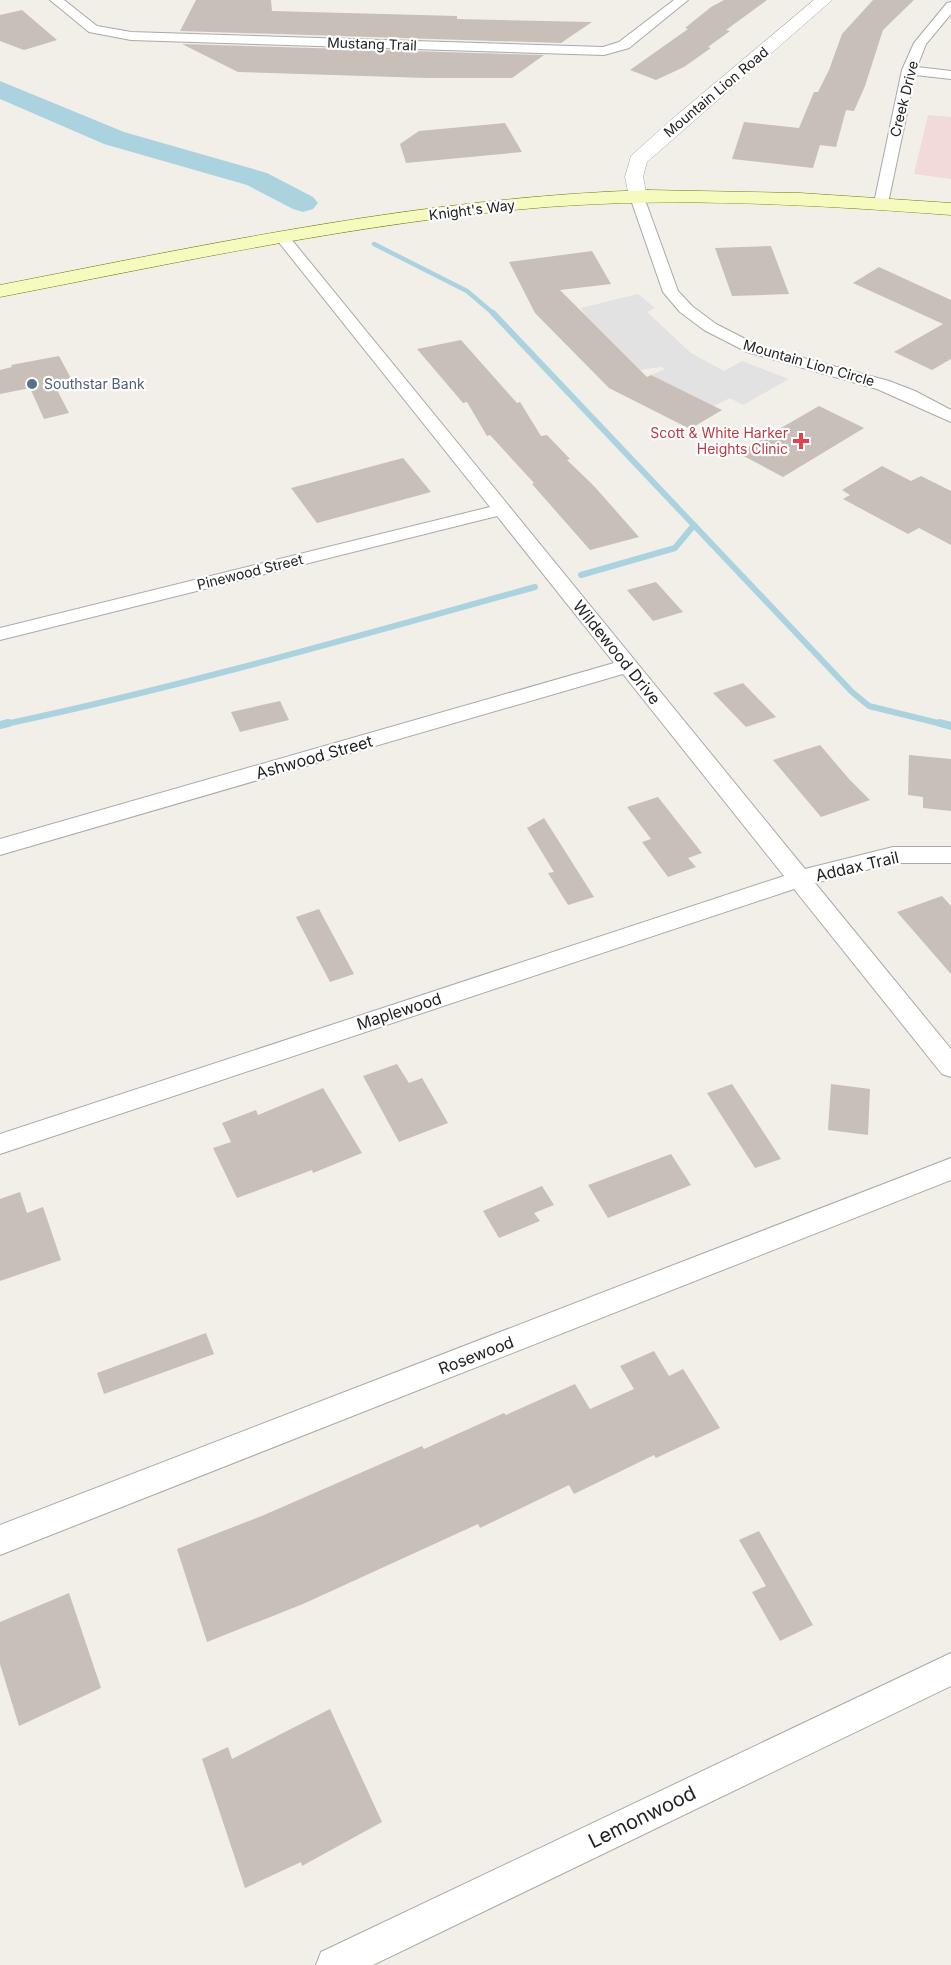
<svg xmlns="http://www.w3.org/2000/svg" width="951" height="1965" font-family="Inter,sans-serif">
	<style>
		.commercial { fill: #f2dad9 }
		.parking { fill: #e2e2e2 }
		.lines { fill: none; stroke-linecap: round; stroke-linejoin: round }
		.stream-far2 { stroke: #aad3df; stroke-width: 4.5 }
		.stream-far1 { stroke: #aad3df; stroke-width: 6 }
		.stream { stroke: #aad3df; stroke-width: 8 }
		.river { fill: #aad3df; fill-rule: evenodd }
		.building { fill: #c7bfb8 }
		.minor-casing { stroke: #a9a9a9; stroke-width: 2 }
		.tertiary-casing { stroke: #a9a9a9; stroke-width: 1 }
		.secondary-casing { stroke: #707d05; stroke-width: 1 }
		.minor { fill: #fff; fill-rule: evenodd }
		.tertiary { fill: #fff; fill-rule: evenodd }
		.secondary { fill: #f7fabf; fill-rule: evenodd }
		.service-dot { fill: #5c6f8a; stroke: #fff; stroke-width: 2 }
		.health-dot { fill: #e0444e; stroke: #fff; stroke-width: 2 }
		.labels { text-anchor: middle; stroke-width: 4.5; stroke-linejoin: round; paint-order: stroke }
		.far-street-label { font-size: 14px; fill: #222; stroke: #fff }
		.far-service-label { font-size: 14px; fill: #4e5e75; stroke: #fff; text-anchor: start }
		.far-health-label { font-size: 14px; fill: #be3a42; stroke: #fff; text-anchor: end }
		.street-label { font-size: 16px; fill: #222; stroke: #fff }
		.near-street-label { font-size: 20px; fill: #222; stroke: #fff }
	</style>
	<rect width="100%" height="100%" fill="#f2efe9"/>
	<!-- commercial -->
	<polygon class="commercial" points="928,115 951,117 951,179 914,174"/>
	<!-- parking -->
	<polygon class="parking" points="638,294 655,308 647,312 691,353 724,371 742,361 789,379 743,405 730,398 714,406 651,375 665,369 661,367 640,370 586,316 581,308"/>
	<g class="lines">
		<!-- stream-far2 -->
		<polyline class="stream-far2" points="374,244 467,291 494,314"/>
		<!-- stream-far1 -->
		<g class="stream-far1">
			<polyline points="493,313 852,692 869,706 946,725"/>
			<polyline points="581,575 675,548 694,525"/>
			<path d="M1,725C181,687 358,636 535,587"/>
		</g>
		<!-- stream -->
		<g class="stream">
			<polyline points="940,723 951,726"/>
			<polyline points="0,725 8,723"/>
		</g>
		<!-- river -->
		<polygon class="river" points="0,81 124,132 267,173 313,197 318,203 313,209 303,212 293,209 247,185 104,144 0,99"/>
	</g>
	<!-- building -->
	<g class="building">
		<polygon points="196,0 271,0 272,11 457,16 457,19 592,22 561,43 180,31"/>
		<polygon points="724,0 767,0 726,30 730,31 708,47 711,48 684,67 656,80 630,70 688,29 685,28 711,7"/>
		<polygon points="873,0 914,0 883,30 865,86 854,111 846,110 836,147 820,145 813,168 732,159 744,122 799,128 814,92 818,92 829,70 842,34"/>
		<polygon points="22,10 57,40 24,50 0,41 0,15"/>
		<polygon points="182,44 544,55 512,78 427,78 238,72"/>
		<polygon points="505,123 522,152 406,163 400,144 419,131"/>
		<polygon points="771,246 789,294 732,296 715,248"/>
		<polygon points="592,251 611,284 560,290 647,377 651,375 722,410 690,429 609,388 535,313 509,262"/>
		<polygon points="879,267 951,300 951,359 932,370 894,352 943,324 853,283"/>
		<polygon points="461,340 517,403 520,402 541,436 547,435 570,459 567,460 594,486 639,537 590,550 532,484 534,483 490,435 487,436 467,402 463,403 417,349"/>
		<polygon points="59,356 73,382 55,386 69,413 44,419 30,388 0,394 0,370 12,367 11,365"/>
		<polygon points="819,406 864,428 783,477 738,453"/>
		<polygon points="403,458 431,492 317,523 291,488"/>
		<polygon points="882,466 911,481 921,476 951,491 951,545 919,528 908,534 843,499 850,495 842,490"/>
		<polygon points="656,582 683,612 653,621 627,590"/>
		<polygon points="743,683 776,717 746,727 713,693"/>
		<polygon points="280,701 289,720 240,732 231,712"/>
		<polygon points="820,745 849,779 870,800 821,817 773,760"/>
		<polygon points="909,755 951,759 951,811 923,808 923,797 908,795"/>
		<polygon points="658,797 702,853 688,858 696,867 668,877 642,842 651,839 627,807"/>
		<polygon points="544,818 594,897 568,905 548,873 554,872 527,828"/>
		<polygon points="942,896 951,906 951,974 897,912"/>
		<polygon points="319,909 354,974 330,982 296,917"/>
		<polygon points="397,1064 409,1083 422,1078 448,1123 399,1142 363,1076"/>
		<polygon points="732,1084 781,1159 755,1168 707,1093"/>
		<polygon points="831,1084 870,1089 868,1135 828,1130"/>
		<polygon points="323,1088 362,1153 313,1173 312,1170 237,1198 213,1148 231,1142 222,1123 256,1110 258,1115"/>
		<polygon points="671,1154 691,1185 608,1218 588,1185"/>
		<polygon points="542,1186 554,1205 534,1213 540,1221 499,1238 483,1211"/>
		<polygon points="20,1192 27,1213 43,1207 61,1260 0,1281 0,1199"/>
		<polygon points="206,1333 214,1354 104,1394 97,1373"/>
		<polygon points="654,1351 669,1376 683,1369 720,1428 656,1458 654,1455 574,1494 569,1485 480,1528 478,1524 303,1604 207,1642 177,1549 264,1515 422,1446 424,1449 504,1413 506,1415 575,1384 590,1409 634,1389 620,1366"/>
		<polygon points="759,1531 813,1625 780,1641 752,1592 766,1586 739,1540"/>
		<polygon points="69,1593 101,1688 19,1726 0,1664 0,1622"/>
		<polygon points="330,1709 382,1822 302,1866 301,1862 245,1888 202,1759 228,1747 232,1759"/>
	</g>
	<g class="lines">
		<!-- minor casing -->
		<g class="minor-casing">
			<g id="minor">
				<polygon points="50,0 64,0 97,26 131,32 603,47 619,42 674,0 688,0 629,48 604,55 131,40 89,32"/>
				<polygon points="951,2 951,14 926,44 917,67 951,71 951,79 915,75 888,203 881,207 876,206 874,203 902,70 914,43 947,3"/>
				<polygon points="637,193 644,197 678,291 692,306 716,324 759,346 889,381 915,391 951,410 951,422 877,389 747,352 704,330 680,312 663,292 630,197"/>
				<polygon points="282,232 287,234 805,869 893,847 951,847 951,863 893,863 815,883 951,1049 951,1077 942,1074 794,889 0,1154 0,1134 784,876 623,674 0,855 0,839 614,663 497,516 0,640 0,628 490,507 277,240 274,237 277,234"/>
				<polygon points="951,1158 951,1180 0,1555 0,1525"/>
				<polygon points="951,1653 951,1686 373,1965 316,1965 321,1952"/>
			</g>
		</g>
		<!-- tertiary casing -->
		<g class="tertiary-casing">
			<polygon id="tertiary" points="814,0 832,0 647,162 643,177 647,197 644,201 630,201 625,177 631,156 671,120"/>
		</g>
		<!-- secondary casing -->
		<g class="secondary-casing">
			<path id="secondary" d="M648,190L800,193L951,203V215C817,205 681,197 547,207C362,222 181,262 0,297V285C215,243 428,197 648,190Z"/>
		</g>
		<!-- minor -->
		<use href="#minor" class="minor"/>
		<!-- tertiary -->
		<use href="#tertiary" class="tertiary"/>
		<!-- secondary -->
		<use href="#secondary" class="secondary"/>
	</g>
	<!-- markers -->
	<circle class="service-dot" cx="32" cy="384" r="6"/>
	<path class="health-dot" d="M798 432h6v6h6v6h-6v6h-6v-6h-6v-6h6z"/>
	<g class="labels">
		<!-- far-street labels -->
		<g class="far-street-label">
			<text transform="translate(372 44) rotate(2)" y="5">Mustang Trail</text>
			<text transform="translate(716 92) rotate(-40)" y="5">Mountain Lion Road</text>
			<text transform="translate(904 99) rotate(-76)" y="5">Creek Drive</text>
			<text transform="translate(472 210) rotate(-7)" y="5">Knight's Way</text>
			<text transform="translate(809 363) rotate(16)" y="5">Mountain Lion Circle</text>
			<text transform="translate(250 572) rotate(-14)" y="5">Pinewood Street</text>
		</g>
		<!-- far-service labels -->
		<g class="far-service-label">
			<text x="44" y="389">Southstar Bank</text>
		</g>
		<!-- far-health labels -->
		<g class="far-health-label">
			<text x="788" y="438">Scott &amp; White Harker<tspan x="788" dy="16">Heights Clinic</tspan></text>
		</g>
		<!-- street labels -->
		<g class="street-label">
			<text transform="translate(617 652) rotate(51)" y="6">Wildewood Drive</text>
			<text transform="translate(314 757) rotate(-16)" y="6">Ashwood Street</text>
			<text transform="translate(857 866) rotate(-13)" y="6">Addax Trail</text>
			<text transform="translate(399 1011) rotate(-18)" y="6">Maplewood</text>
			<text transform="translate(476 1355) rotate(-21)" y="6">Rosewood</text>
		</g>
		<!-- near-street labels -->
		<g class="near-street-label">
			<text transform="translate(642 1817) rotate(-26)" y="7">Lemonwood</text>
		</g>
	</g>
</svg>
